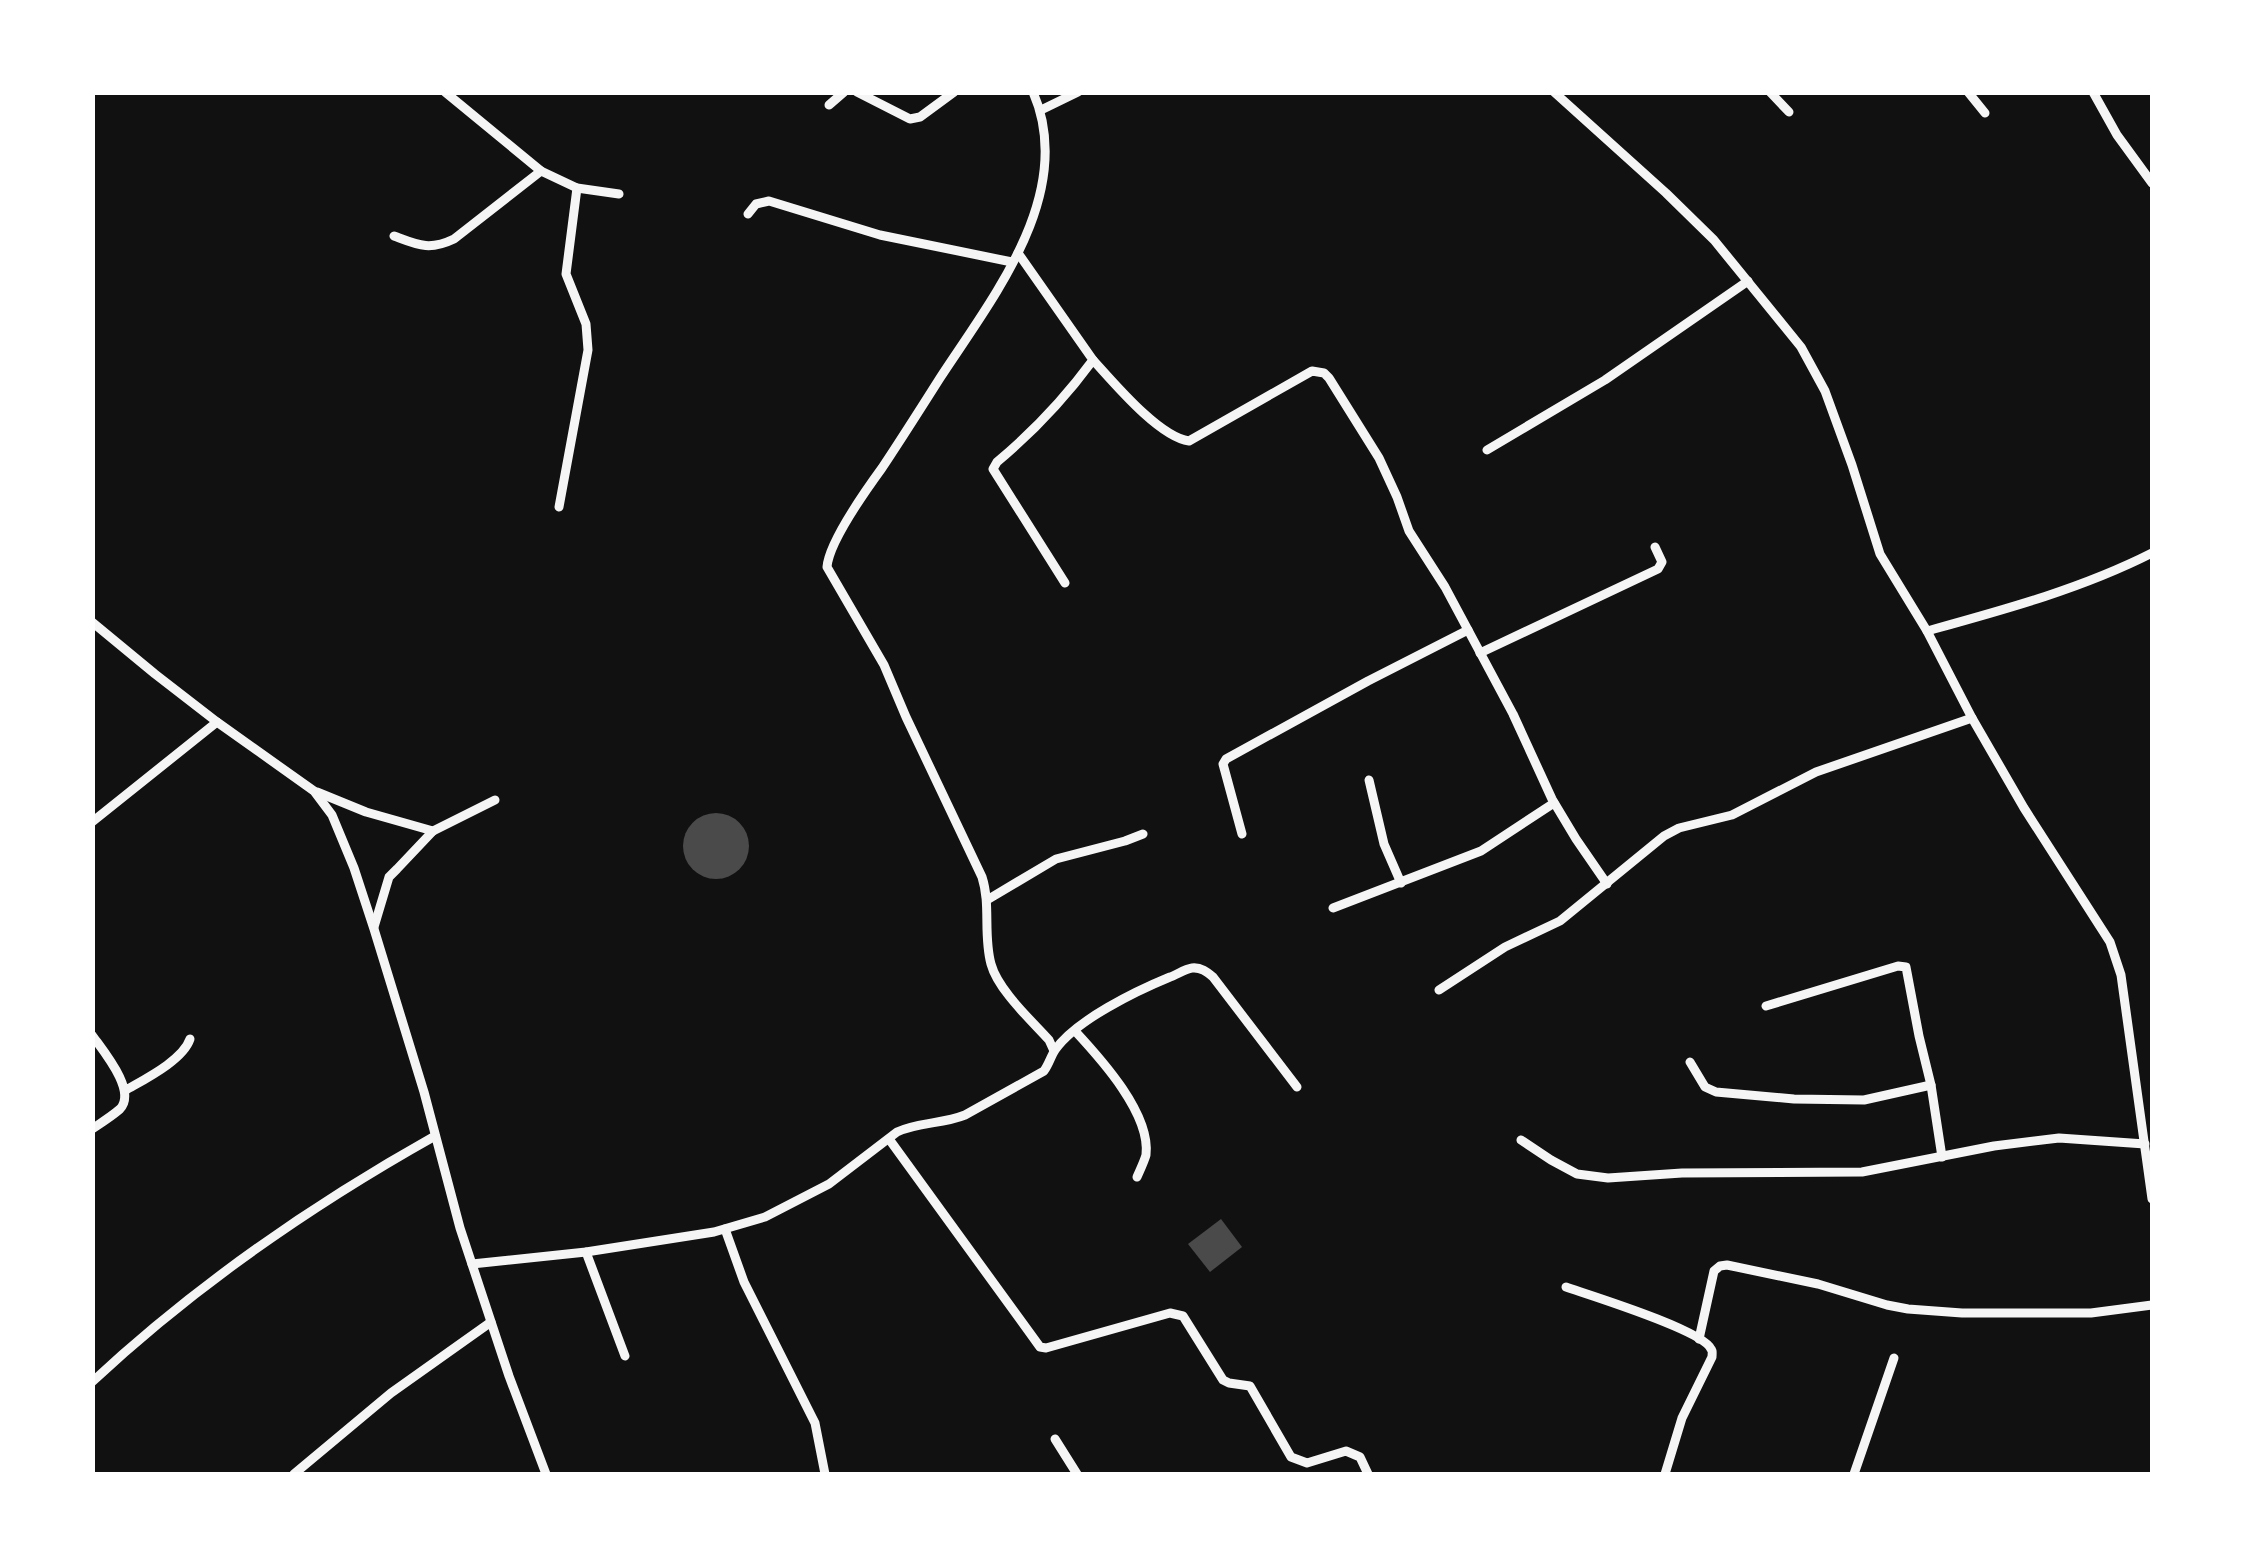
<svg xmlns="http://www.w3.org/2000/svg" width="2245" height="1567" font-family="Karla,sans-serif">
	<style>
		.building { fill: #4a4a4a }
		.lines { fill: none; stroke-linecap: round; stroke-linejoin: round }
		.minor { stroke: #f5f5f5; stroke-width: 9 }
	</style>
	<rect width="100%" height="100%" fill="#111"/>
	<!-- building -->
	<g class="building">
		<circle cx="716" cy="846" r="33"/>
		<polygon points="1221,1219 1242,1247 1210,1272 1188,1244"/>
	</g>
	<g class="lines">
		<!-- minor -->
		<g class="minor">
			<polyline points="445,92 541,171 577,188 619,194"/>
			<polyline points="857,92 910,119 920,117 954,92"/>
			<path d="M1033,92C1077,193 993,297 940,378C921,408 902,438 882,468C866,490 829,542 827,567L884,665L906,717L982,877C991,905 983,935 991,964C998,990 1031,1020 1049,1040L1054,1051"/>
			<polyline points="1554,92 1666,193 1714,240 1801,347 1825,391 1852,465 1880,554 1927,631 1972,718 2024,808 2110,942 2121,975 2152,1199"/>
			<polyline points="1770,92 1789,112"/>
			<polyline points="1968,92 1985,113"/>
			<polyline points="2093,92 2117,135 2152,183"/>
			<polyline points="829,105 844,92"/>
			<polyline points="1041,110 1078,92"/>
			<polyline points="748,214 756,204 769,201 880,235 1012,262"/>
			<path d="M394,236C418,245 429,251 454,239L541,171"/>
			<path d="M1018,253L1093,360C1065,398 1033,432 997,462L993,469L1065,583"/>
			<path d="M1093,360C1114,383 1159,437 1189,441L1312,371L1324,373L1329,378L1379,458L1397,497L1409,531L1445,587L1513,714L1552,799L1576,839L1607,884"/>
			<polyline points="1487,450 1605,380 1748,281"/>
			<polyline points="559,507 588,350 586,324 566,274 577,188"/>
			<polyline points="92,622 155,674 217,722 314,791 332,815 354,868 374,929 424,1092 460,1228 509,1376 546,1474"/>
			<path d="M1927,631C2003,610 2081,589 2152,553"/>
			<polyline points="1480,653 1658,569 1662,562 1655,547"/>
			<polyline points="1369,780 1384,844 1401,883"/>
			<polyline points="317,792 366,812 433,831"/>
			<polyline points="92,822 217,722"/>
			<polyline points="1242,834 1223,764 1226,759 1368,681 1468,630"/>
			<polyline points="987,900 1056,859 1125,841 1143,834"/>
			<polyline points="1333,908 1481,851 1554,803"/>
			<polyline points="374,927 389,877 397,869 433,831 495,800"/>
			<polyline points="1439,990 1505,947 1560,921 1664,836 1679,828 1732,815 1816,772 1972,718"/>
			<polyline points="1766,1006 1898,966 1906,967 1919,1036 1931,1085 1942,1157"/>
			<path d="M1075,1031C1101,1059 1151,1114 1146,1155C1144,1162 1140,1170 1137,1177"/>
			<path d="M92,1035C104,1052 137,1091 120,1109C112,1116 101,1123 92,1129"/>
			<polyline points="1690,1062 1705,1087 1716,1092 1794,1099 1864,1100 1931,1085"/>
			<path d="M126,1090C145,1079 183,1060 190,1039"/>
			<polyline points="889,1139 1040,1347 1046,1348 1170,1313 1183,1316 1223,1380 1229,1383 1250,1386 1291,1457 1307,1463 1346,1451 1360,1457 1368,1474"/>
			<polyline points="1521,1140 1551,1160 1577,1174 1608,1178 1682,1173 1862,1172 1994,1146 2059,1138 2145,1144"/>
			<polyline points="725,1229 744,1282 815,1423 825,1474"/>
			<polyline points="586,1252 625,1356"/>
			<path d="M472,1264L586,1252L714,1232L765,1217L829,1184L897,1132C918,1122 943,1124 965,1115L1044,1071C1049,1064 1051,1056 1055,1050C1076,1020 1136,991 1170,977C1176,975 1185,969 1192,968C1201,967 1207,972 1213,977L1297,1087"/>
			<path d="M1566,1287C1589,1295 1703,1330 1711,1349C1713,1351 1712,1354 1712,1357L1682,1418L1665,1474"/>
			<polyline points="1699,1339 1714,1271 1720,1266 1727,1265 1818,1284 1887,1305 1908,1309 1962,1313 2091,1313 2152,1305"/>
			<path d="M92,1382C196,1285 312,1205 435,1136"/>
			<polyline points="1055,1439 1077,1474"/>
			<polyline points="294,1474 391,1393 491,1322"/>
			<polyline points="1854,1474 1894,1358"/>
		</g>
	</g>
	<!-- border -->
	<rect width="2245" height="1567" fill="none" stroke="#ffffff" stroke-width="190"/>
</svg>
